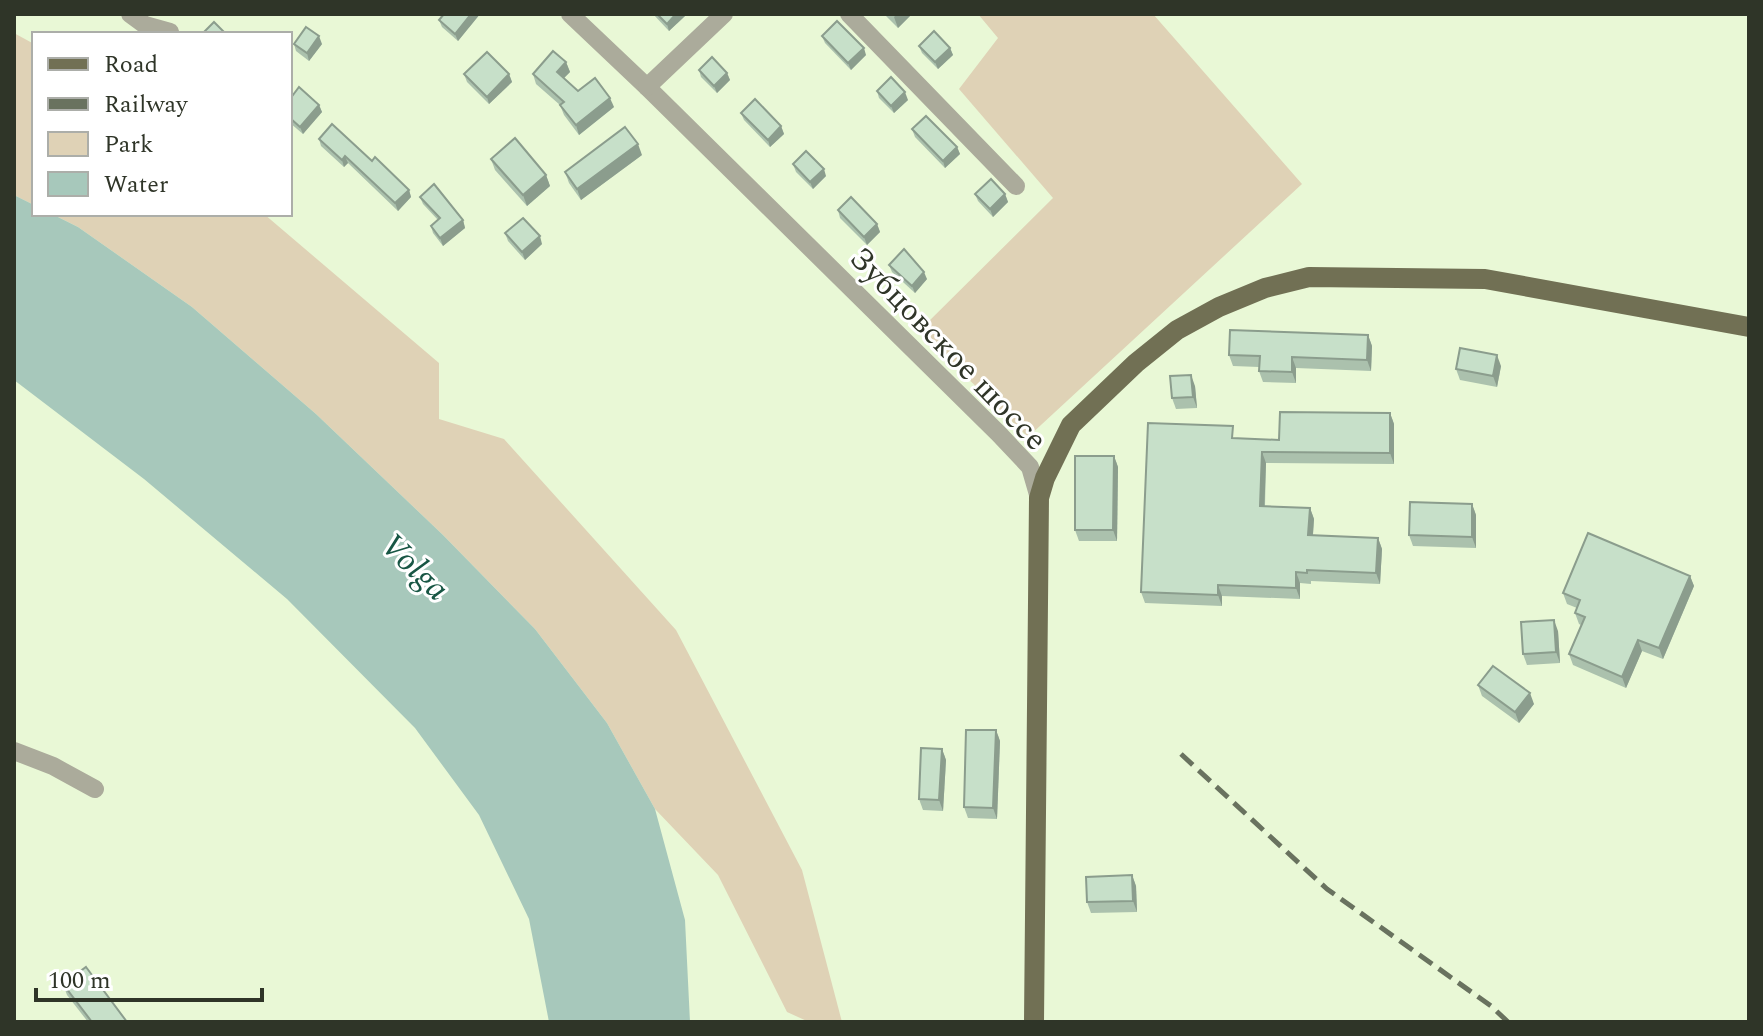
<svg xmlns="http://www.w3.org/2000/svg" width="1763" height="1036" font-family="Spectral,serif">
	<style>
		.green { fill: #dfd2b6 }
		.water { fill: #a7c8bb }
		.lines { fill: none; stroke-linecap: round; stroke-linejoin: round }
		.minor { stroke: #abab9b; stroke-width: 18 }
		.major { stroke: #717054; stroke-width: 20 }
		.rail { stroke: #69725f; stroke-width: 5; stroke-dasharray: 16 8; stroke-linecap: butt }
		.wall { fill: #abc1ad }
		.shaded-wall { fill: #8b9d8d }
		.building { fill: #c7e0c9; stroke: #8b9d8d; stroke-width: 2 }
		.labels { text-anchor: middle; stroke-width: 6; stroke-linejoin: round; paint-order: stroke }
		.street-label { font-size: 32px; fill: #2f3528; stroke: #fff }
		.water-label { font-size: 34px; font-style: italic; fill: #185644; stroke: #fff }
	</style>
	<rect width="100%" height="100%" fill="#e9f8d6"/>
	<!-- green -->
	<g class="green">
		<polygon points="978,14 1153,14 1302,184 1028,437 919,331 1053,198 959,89 998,38"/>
		<polygon points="14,33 34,44 34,205 14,195"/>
		<polygon points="52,214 264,214 439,363 439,419 504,439 676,630 802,870 842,1022 809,1022 787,1012 718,875 655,809 607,723 535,629 443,535 316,414 192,307 78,227"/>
	</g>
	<!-- water -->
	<polygon class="water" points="14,195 34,205 34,214 52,214 78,227 192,307 316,414 443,535 535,629 607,723 655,809 685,920 690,1022 549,1022 529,919 479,815 415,728 287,599 144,479 14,380"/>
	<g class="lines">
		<!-- minor -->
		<g class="minor">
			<polyline points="130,14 145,25 170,32"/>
			<polyline points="570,14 647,87 999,434 1030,467 1039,498"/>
			<polyline points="849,14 1016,186"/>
			<polyline points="647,87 724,14"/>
			<polyline points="14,751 53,766 95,789"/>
		</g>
		<!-- major -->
		<polyline class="major" points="1034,1022 1039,498 1045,478 1071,425 1136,363 1177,330 1219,307 1265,288 1309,277 1485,279 1749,327"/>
		<!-- rail -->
		<polyline class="rail" points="1181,754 1327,889 1491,1006 1508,1022"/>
	</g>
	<!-- wall -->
	<g class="wall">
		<polygon points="480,14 458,41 442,27 439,20"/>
		<polygon points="653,14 684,14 685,16 669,31"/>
		<polygon points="884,14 912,14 898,28"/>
		<polygon points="822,36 866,55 851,70 825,43"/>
		<polygon points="294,44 322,44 309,61 296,51"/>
		<polygon points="919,46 950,48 953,55 938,69 922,53"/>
		<polygon points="566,62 570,72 564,78 578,91 614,107 579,135 564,115 560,105 536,84 533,74"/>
		<polygon points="699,70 727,73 730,80 717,93 701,77"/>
		<polygon points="464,74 509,74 512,82 489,104 467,82"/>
		<polygon points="877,91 908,100 894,113 879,98"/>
		<polygon points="290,99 319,105 322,112 303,134 290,123"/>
		<polygon points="741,113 781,126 784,134 770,147 744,120"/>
		<polygon points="912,129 957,147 960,154 945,168 915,137"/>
		<polygon points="319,139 372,161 409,190 411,197 398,211 348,163 344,167 321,146"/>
		<polygon points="642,155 581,200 569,183 565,172"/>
		<polygon points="491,159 546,175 550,186 527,206 495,170"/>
		<polygon points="793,164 826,176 813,189 796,172"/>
		<polygon points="975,194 1005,194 1008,202 993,217 978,201"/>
		<polygon points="420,197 463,220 465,228 443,246 433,233 431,226 438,220 423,204"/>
		<polygon points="838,210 877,224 880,232 867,245 840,218"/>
		<polygon points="505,233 542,244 525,260 508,241"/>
		<polygon points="889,265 927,279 915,293 892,272"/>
		<polygon points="1368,335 1372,346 1371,371 1296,368 1296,383 1263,382 1259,371 1259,367 1233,366 1229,355"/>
		<polygon points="1501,366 1497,387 1460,380 1456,369"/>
		<polygon points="1195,386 1197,408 1176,409 1172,398"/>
		<polygon points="1390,413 1394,424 1394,464 1266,463 1265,506 1310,508 1314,519 1313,535 1378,538 1382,549 1380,584 1311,581 1311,584 1300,583 1300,599 1222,596 1222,606 1145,603 1141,592 1237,438 1279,440"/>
		<polygon points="1114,456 1118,467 1117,541 1079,541 1075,530"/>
		<polygon points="1472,504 1476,515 1476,548 1413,546 1409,535"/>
		<polygon points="1690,576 1694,586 1663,659 1642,651 1626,688 1573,665 1569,654 1581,625 1579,624 1575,613 1577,608 1567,604 1563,593"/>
		<polygon points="1558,631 1560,663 1527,665 1523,654"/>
		<polygon points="1478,685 1534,704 1519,723 1482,696"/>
		<polygon points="996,730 1000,741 997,819 968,818 964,807"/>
		<polygon points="942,749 946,760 943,811 923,810 919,799"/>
		<polygon points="1132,875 1136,886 1137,912 1091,913 1087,902"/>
		<polygon points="63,984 127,1022 88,1022 67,995"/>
	</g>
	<!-- shaded-wall -->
	<g class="shaded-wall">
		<polygon points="471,14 480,14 458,41 455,34"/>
		<polygon points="676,14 684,14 685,16 669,31 667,24"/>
		<polygon points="897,14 912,14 898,28 894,17"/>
		<polygon points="319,36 322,44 309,61 307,53"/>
		<polygon points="864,48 866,55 851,70 848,63"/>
		<polygon points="950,48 953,55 938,69 935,62"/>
		<polygon points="566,62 570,72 561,81 557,72"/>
		<polygon points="727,73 730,80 717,93 714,86"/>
		<polygon points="509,74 512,82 489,104 487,97"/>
		<polygon points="905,92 908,100 894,113 891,106"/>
		<polygon points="610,98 614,107 579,135 576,125"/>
		<polygon points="319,105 322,112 303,134 300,127"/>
		<polygon points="781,126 784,134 770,147 768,140"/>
		<polygon points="638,144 642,155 581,200 577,189"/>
		<polygon points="957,147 960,154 945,168 943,161"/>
		<polygon points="345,156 348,163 344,167 342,160"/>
		<polygon points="824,169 826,176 813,189 810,182"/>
		<polygon points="546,175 550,186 527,206 523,195"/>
		<polygon points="409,190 411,197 398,211 395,203"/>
		<polygon points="1005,194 1008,202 993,217 990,209"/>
		<polygon points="463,220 465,228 443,246 440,238"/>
		<polygon points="877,224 880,232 867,245 864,237"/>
		<polygon points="540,236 542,244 525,260 522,252"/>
		<polygon points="924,272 927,279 915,293 912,286"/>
		<polygon points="1368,335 1372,346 1371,371 1367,360"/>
		<polygon points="1497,355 1501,366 1497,387 1493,376"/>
		<polygon points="1292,357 1296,368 1296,383 1292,372"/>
		<polygon points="1191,375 1195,386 1197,408 1193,397"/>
		<polygon points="1390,413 1394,424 1394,464 1390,453"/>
		<polygon points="1262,452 1266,463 1264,517 1260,506"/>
		<polygon points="1114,456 1118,467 1117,541 1113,530"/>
		<polygon points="1472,504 1476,515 1476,548 1472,537"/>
		<polygon points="1310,508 1314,519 1312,546 1308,535"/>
		<polygon points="1378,538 1382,549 1380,584 1376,573"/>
		<polygon points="1296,572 1300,583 1300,599 1296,588"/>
		<polygon points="1690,576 1694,586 1663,659 1659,648"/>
		<polygon points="1218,585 1222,596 1222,606 1218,595"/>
		<polygon points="1554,620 1558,631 1560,663 1556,652"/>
		<polygon points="1638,640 1642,651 1626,688 1622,677"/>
		<polygon points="1530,693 1534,704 1519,723 1515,712"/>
		<polygon points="996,730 1000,741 997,819 993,808"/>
		<polygon points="942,749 946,760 943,811 939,800"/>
		<polygon points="1132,875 1136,886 1137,912 1133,901"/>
	</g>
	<!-- building -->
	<g class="building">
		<polygon points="444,14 471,14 455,34 439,20"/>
		<polygon points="657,14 676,14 667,24"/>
		<polygon points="837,21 864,48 848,63 822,36"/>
		<polygon points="214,22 226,34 202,34"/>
		<polygon points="306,27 319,36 307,53 294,44"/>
		<polygon points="934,31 950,48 935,62 919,46"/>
		<polygon points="553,51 566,62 557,72 578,91 595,78 610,98 576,125 560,105 564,102 533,74"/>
		<polygon points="487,52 509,74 487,97 464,74"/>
		<polygon points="712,57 727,73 714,86 699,70"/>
		<polygon points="891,77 905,92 891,106 877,91"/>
		<polygon points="299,87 319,105 300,127 290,118 290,99"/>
		<polygon points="755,99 781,126 768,140 741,113"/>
		<polygon points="926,116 957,147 943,161 912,129"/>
		<polygon points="332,124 372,161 375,157 409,190 395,203 345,156 342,160 319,139"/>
		<polygon points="625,127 638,144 577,189 565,172"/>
		<polygon points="515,138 546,175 523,195 491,159"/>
		<polygon points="806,151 824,169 810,182 793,164"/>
		<polygon points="991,179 1005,194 990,209 975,194"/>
		<polygon points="434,184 463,220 440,238 431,226 440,218 420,197"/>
		<polygon points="851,197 877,224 864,237 838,210"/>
		<polygon points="523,218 540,236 522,252 505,233"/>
		<polygon points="904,249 924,272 912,286 889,265"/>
		<polygon points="1230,330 1368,335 1367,360 1292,357 1292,372 1259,371 1260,356 1229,355"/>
		<polygon points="1460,348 1497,355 1493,376 1456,369"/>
		<polygon points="1191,375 1193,397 1172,398 1170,376"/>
		<polygon points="1280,412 1390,413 1390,453 1262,452 1260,506 1310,508 1308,535 1378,538 1376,573 1307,570 1307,573 1296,572 1296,588 1218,585 1218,595 1141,592 1148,423 1233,426 1232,438 1279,440"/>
		<polygon points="1075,456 1114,456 1113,530 1075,530"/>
		<polygon points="1410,502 1472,504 1472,537 1409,535"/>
		<polygon points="1588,533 1690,576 1659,648 1638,640 1622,677 1569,654 1585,617 1575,613 1580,600 1563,593"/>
		<polygon points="1554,620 1556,652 1523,654 1521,622"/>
		<polygon points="1493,666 1530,693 1515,712 1478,685"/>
		<polygon points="966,730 996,730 993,808 964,807"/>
		<polygon points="921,748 942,749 939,800 919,799"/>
		<polygon points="1132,875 1133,901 1087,902 1086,877"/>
		<polygon points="86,967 127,1022 92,1022 63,984"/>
	</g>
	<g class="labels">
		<!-- street labels -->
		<g class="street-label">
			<text transform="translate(949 348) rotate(46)" y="11">Зубцовское шоссе</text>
		</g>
		<!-- water labels -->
		<g class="water-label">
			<text transform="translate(416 566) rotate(44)" y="12">Volga</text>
		</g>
	</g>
	<!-- border -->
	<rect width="1763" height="1036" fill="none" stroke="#2f3528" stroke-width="32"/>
	<!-- legend -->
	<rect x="32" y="32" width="260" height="184" fill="#ffffff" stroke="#acaea9" stroke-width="2"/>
	<rect x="48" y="58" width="40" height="12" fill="#717054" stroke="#acaea9" stroke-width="2"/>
	<text x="104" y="72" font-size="24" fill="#2f3528">Road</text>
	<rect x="48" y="98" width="40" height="12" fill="#69725f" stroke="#acaea9" stroke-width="2"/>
	<text x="104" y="112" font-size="24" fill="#2f3528">Railway</text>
	<rect x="48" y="132" width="40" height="24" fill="#dfd2b6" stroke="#acaea9" stroke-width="2"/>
	<text x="104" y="152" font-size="24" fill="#2f3528">Park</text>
	<rect x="48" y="172" width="40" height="24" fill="#a7c8bb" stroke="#acaea9" stroke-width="2"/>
	<text x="104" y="192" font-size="24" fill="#2f3528">Water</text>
	<!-- scale -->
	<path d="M36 988v12h226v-12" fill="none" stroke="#2f3528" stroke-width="4"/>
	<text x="48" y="988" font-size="24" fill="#2f3528" stroke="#ffffff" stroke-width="6" paint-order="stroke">100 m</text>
</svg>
